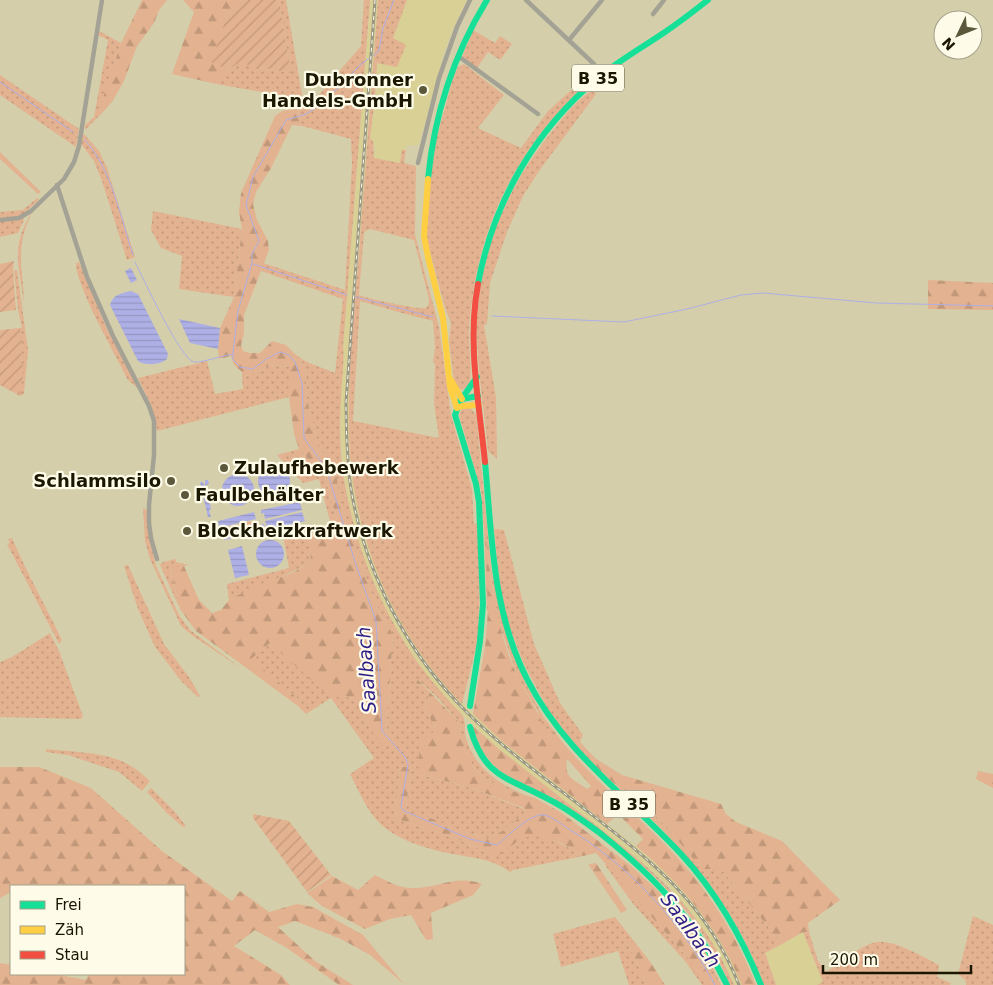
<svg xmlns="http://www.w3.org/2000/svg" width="993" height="985" font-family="'DejaVu Sans',sans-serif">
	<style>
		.built { fill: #d8d095 }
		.grass { fill: url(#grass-dots); fill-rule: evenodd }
		.forest { fill: url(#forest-firs); fill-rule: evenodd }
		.garden { fill: url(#garden-furrows) }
		.water { fill: url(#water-rules) }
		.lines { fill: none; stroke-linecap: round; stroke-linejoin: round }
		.stream { stroke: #aeafe5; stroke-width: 1 }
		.street { stroke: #a4a294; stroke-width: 4.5 }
		.fast { stroke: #16e098; stroke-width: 6 }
		.slow { stroke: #ffcf43; stroke-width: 6 }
		.jam { stroke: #f24e42; stroke-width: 6 }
		.rail-casing { stroke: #9a9885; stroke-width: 3 }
		.rail { stroke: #fefce8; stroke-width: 1; stroke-dasharray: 4; stroke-linecap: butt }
		.poi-dot { fill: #5b573b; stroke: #fefce8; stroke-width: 2 }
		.labels { text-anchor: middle; stroke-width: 4.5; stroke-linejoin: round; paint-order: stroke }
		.shield { fill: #fefce8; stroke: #5e5b46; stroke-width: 1 }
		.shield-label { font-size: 16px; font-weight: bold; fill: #1a1600 }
		.poi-label { font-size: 18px; font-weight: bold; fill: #1a1600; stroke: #fefce8; text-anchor: start }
		.water-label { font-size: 19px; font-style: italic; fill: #301e88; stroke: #fefce8 }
	</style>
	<defs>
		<pattern id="grass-dots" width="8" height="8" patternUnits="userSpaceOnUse" patternTransform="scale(1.25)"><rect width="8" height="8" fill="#e3b290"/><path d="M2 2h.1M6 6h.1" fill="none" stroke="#c2987a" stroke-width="1.8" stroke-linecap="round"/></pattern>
		<pattern id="forest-firs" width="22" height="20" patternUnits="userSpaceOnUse" patternTransform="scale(1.25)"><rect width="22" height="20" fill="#e3b290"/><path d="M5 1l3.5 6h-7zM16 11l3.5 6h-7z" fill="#c2987a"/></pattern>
		<pattern id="garden-furrows" width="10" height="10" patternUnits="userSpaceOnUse" patternTransform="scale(1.25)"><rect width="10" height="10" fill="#e3b290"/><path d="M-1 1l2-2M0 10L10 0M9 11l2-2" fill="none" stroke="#c2987a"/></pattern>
		<pattern id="water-rules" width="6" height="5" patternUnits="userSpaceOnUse" patternTransform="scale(1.25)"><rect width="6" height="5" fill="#aeafe5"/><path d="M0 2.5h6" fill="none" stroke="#9596c3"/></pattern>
	</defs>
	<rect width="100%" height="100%" fill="#d4cfaa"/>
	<!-- built -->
	<g class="built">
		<polygon points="370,0 378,0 350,367 349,440 352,476 358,512 380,578 413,642 435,672 457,698 504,743 643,852 674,880 699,908 718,935 734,966 742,985 734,985 727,969 710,939 692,913 668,885 637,858 499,749 451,704 428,677 407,647 387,612 373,582 360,547 351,514 344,477 341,440 340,403 343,347"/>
		<polygon points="407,0 467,0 454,26 444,53 419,144 415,146 407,145 406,150 403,150 400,163 374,158 375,148 370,138 375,98 377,62 397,67 393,38"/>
		<polygon points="803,932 823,982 817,985 776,985 765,953"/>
	</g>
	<!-- grass -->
	<g class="grass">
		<path d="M279,0H286L304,107L310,105L361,46L364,0H370L343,347C345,358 341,385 341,399C339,425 340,453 344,479C355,547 381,611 421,667C430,679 440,691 450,702C454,707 460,711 463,716C466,721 464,732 466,738C476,770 499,784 528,796L512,791L486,780L474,768L465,749L457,720L438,698L418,680L416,683L429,697L424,706L436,730L418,774L469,787L524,809L525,813L504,830L488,839L410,815L406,809L411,768L400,766L395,818L452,837L490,853C500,848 512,840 523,837C544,832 566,846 583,856L513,870L510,872C496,861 477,858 459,855C433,851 392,840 375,818C364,805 358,789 350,774L374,758L331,698L306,714L298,706L301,701L250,659L270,643L331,697L345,696L357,701L371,730L395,743L386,734L393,635L380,613L361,566L346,522L338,491L336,469L330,466L317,441L307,399L305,366L296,355L307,362L335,373L343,299L261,271L263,263L345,290L352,163L351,139L302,126L295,98L216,84L228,70L238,63L291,73Z"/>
		<path d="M378,0H407L393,38L406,45L397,67L377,63L375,97L370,138L373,141L374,158L400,163L402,150H406L404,163L416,166L415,235L439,327L451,415L472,489L474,524L477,523L480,577L478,640L462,704C394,635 352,535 349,438C347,376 354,314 359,253C365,169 372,84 378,0ZM370,229L414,240L429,299C429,302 429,307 425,308C419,310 365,298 359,295L364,232ZM360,301L402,313L433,321L435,348L433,361L435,365L434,404L439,438L353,421Z"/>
		<polygon points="473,30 495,43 500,36 512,44 500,60 488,52 477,68 462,57"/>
		<polygon points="99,31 121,43 99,112 102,113 85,130 85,125 94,117 108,40 98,35"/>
		<path d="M464,64L504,95L478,128L521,148L548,111L579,83V91C511,156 476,234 469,328C468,346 472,364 470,381L469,386L462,390L458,388L454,381L449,341L451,323L445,308L428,244L426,227L427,206L434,147L454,75L458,67Z"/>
		<polygon points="0,75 79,129 76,147 0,95"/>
		<path d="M591,91H594L596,94L539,171L523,196L507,232L490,283L487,324L484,325L496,398L497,459L488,451C484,407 476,363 477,319C480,249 510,182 554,129C565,115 576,101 591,91Z"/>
		<polygon points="84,134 99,151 107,168 135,257 127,260 102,181 94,161 81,144 82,135"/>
		<polygon points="0,152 41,192 38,194 0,159"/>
		<polygon points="37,198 39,200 23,214 24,220 18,233 0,237 0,212 23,210"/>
		<polygon points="153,211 242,229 234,297 179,289 182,256 161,248 151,230"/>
		<path d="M32,212C28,222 23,232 22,243C19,263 24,283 24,303C19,267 10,246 32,212Z"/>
		<path d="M79,262L107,329L139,389L128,380C116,355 76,287 76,263Z"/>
		<polygon points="14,270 17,270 28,350 24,394 20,396 22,337 20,328 22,327 18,310"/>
		<polygon points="207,361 215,394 243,389 242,378 270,365 289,367 289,397 157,431 151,405 138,378"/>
		<polygon points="470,408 476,414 492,574 524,680 544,718 554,731 548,736 540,728 538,711 518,678 497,617 486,541 488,611 487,611 484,531 481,490 459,415 462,409"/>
		<path d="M299,449L325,477L338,524L309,534L311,562C285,577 256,586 229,600L227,584L289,568L283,536L331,525L319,479L303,483L277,455Z"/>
		<polygon points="143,508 147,510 150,540 156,566 179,615 190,630 242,669 193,636 181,626 150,559 145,541"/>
		<polygon points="252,521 253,523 256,523 256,524 222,532 221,528"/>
		<polygon points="494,529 504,530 534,644 560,703 583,735 580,742 595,758 591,762 554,721 524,664 510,629 500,590"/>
		<path d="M12,538C27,573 45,605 62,640L59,644L7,544L10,543L8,539Z"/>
		<polygon points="176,559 176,562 189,565 170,569 180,609 160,565 163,562"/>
		<polygon points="128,565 164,644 189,677 200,696 198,697 182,682 155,647 138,609 124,566"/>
		<polygon points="50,633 59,651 83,716 81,719 0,717 0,662 12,657"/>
		<path d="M46,749C71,752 111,752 131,766C138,770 144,776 150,781L142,791L119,772L68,755L46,752Z"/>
		<polygon points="151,788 175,812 186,826 183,827 167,813 147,792"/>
		<path d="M555,797L565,801C635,856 699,900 734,985H730C695,899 627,849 553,798Z"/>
		<path d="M638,799L665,825L702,868L721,869L782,944L765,953L776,985H764C735,907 693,859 634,802Z"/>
		<polygon points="606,864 700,972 707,985 702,985 685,961 634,905 605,865"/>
		<polygon points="973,916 993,925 993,985 966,985 966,981 958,974"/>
		<polygon points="615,917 634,941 629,945 647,985 629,985 618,951 561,967 553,934"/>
		<polygon points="689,926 704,949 721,985 714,985 701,962 680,933"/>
		<path d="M803,932H809L818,961L826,972C839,964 862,944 877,942C895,940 923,957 939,965L937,977L951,983L950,985H817L823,982Z"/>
	</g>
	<!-- forest -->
	<g class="forest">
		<polygon points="142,0 167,0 159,10 154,23 137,46 124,81 112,102 102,113 98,113 121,43"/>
		<polygon points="183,0 241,0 227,16 212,62 228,70 216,84 172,74 194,12"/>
		<polygon points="297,108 302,126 292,125 271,168 256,192 253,204 257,220 268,241 269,250 244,315 244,333 241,345 243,351 249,353 260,353 272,341 286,345 296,355 305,366 307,399 317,441 330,466 336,469 338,491 346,522 361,566 380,613 393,635 386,734 396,743 384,747 371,730 357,701 345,696 331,698 270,643 251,659 302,702 298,706 196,631 180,609 170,568 184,566 199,600 212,613 221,610 229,600 255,586 292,573 311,562 309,534 338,524 325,477 299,449 294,434 289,397 289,367 270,365 242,378 242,372 234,365 231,356 219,359 218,349 220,328 234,297 242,229 239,212 241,193 275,116 282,111"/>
		<polygon points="928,280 993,283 993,310 928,309"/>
		<path d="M485,531C491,581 496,631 518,677C526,693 535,706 542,722L540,724L541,728L548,736L554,731C589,778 637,813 676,856C711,894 737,937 756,985H742C719,929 682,884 636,846L643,839L618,814L607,824L504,743L473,714L485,647L488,611ZM567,760H568L591,786L587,789C574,779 564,779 567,760Z"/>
		<polygon points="418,680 457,720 465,749 474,768 486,780 512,791 535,798 562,813 631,866 657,890 689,926 680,933 701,962 714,985 707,985 700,972 596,853 583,856 561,843 542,837 523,837 494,859 490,853 452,837 395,818 400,766 411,768 406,809 410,815 420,814 468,833 488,839 504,830 525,813 524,808 469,787 418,774 420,742 436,730 424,706 429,697 416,683"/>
		<path d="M473,726L499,749L565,801L555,797L553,798C513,781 485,772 473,726Z"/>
		<polygon points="595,758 622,775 721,804 726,814 736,822 782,841 840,900 808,923 809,932 803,932 782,944 721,869 702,869 665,825 638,799 634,802 591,762"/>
		<polygon points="0,767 39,767 91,788 162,851 232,901 240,891 269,912 297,904 313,907 363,935 404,984 370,955 341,939 295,921 278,927 315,961 353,985 339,985 287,948 255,930 234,946 281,975 290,985 0,985 0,963 11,965 11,974 55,974 86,980 89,974 184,974 184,886 11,886 11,892 0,898"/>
		<polygon points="978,771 993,774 993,788 976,779"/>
		<polygon points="596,863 627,910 621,913 588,864"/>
		<path d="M375,875C387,881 398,888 412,888C437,889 456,874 482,884L473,895L431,913L433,939L426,940L411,915L390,919L365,929L322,906L307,893L332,876L358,890Z"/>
		<polygon points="634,941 651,963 665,985 647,985 629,945"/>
	</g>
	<!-- garden -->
	<g class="garden">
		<polygon points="241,0 279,0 291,73 238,63 228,70 211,62 227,16"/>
		<polygon points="14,261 13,269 16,310 0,312 0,264"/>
		<polygon points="20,328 22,337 21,365 24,365 20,396 0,385 0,330"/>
		<polygon points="253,814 289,821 331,875 307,892 253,818"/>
	</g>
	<!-- water -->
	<g class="water">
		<polygon points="131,268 137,280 131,283 125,271"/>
		<path d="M131,291L138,294L168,354L167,359C160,365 146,366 138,361L110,305C113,294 122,293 131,291Z"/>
		<polygon points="179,319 220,328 218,349 190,343"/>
		<circle cx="274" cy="481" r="16"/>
		<circle cx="238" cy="490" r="16"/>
		<polygon points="205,480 208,480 209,484 206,485 211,509 209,510 211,517 208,517 200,482 203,482 204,485 205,485"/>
		<polygon points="300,502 302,510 265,519 264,513 261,514 261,510"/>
		<path d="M254,512L256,519L222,527V531C214,533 212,530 210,522L214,530H220L218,521Z"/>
		<polygon points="302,512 305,521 268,530 265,521"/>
		<polygon points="264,524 266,531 224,540 222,533"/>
		<circle cx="270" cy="554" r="14"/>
		<polygon points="242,546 249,575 235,578 228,550"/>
	</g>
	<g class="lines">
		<!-- stream -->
		<g class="stream">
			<path d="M394,0L383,28L379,51L360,65L336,90L314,109L306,114L286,120L253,177L246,205L259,241L252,254V263L238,311L233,352V360L240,367L253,369L266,359L280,352L289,355L295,362L302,383L304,438L326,468L356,565L376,621L382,731L405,757L408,764L401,807L404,811L470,839L497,845C507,837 530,813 544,815C551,816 561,824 567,828C629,865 681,922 715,985"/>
			<polyline points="0,82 73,132"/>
			<path d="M85,140C112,170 120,216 133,255"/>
			<path d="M135,262C143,278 181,360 194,362C201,363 225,355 233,354"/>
			<polyline points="253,264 347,295"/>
			<polyline points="356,297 433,317"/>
			<polyline points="492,316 624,322 687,309 741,295 763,293 876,303 993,306"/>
		</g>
		<!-- street -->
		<g class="street">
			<polyline points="526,0 594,64"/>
			<polyline points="653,14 664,0"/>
			<polyline points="569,40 602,0"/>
			<polyline points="458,56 538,114"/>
			<polyline points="418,163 439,78 457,27 470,0"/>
			<polyline points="57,185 87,277 113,336 149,406 154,421 154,455 149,505 149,523 151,538 157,559"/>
			<polyline points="0,220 19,218 31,211 64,179 74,162 79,146 102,0"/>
		</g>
		<!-- fast -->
		<g class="fast">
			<path d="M428,179C434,116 454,54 487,0"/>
			<path d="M478,284C493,202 535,130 599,77C620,60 643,47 665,32C680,22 694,11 708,0"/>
			<polyline points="462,399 478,396"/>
			<path d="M485,462C492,537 492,610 527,679C563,751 627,796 681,854C716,892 742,937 761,985"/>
			<polyline points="470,706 480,641 483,604 479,502 476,484 455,415 460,401 477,377"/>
			<path d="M470,727C484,779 509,777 550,800C568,809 585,822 601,834C656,878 696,921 727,985"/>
		</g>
		<!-- slow -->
		<g class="slow">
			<polyline points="428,179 424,236 428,257 443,318 450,387 457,408"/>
			<polyline points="451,380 462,399"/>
			<polyline points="457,408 462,406 479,405"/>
		</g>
		<!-- jam -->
		<path class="jam" d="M478,284C467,342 479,403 485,462"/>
		<!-- rail casing -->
		<g class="rail-casing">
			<path id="rail" d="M375,0L346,403C346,427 347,451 349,475C359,557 399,640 455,700C493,741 538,773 582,807C650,860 706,902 739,985"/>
		</g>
		<!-- rail -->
		<use href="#rail" class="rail"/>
	</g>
	<!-- markers -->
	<g class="poi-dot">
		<circle cx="423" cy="90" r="5"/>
		<circle cx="224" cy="468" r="5"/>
		<circle cx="171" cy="481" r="5"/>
		<circle cx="185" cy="495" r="5"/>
		<circle cx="187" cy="531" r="5"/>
	</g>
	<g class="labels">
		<!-- shield labels -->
		<g class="shield">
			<rect x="572" y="64.5" width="52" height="27" rx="4"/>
			<rect x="603" y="790.5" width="52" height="27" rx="4"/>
		</g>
		<g class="shield-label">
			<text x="598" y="84">B 35</text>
			<text x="629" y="810">B 35</text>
		</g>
		<!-- poi labels -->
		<g class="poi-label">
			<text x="413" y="86" text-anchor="end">Dubronner<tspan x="413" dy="21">Handels-GmbH</tspan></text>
			<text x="234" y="474">Zulaufhebewerk</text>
			<text x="161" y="487" text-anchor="end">Schlammsilo</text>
			<text x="195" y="501">Faulbehälter</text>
			<text x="197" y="537">Blockheizkraftwerk</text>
		</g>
		<!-- water labels -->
		<g class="water-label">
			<text transform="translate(366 670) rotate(-94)" y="7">Saalbach</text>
			<text transform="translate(691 930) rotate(54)" y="7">Saalbach</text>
		</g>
	</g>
	<!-- legend -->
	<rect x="10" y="885" width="175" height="90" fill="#fefce8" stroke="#a3a08b"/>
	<rect x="20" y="901" width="25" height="8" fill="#16e098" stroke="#a3a08b"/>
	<text x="55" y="910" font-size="15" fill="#1a1600">Frei</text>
	<rect x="20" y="926" width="25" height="8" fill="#ffcf43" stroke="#a3a08b"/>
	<text x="55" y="935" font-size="15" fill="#1a1600">Zäh</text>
	<rect x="20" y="951" width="25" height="8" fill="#f24e42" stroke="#a3a08b"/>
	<text x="55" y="960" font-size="15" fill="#1a1600">Stau</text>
	<!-- north arrow -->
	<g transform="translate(958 35) rotate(227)"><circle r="24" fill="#fefce8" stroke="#a3a08b"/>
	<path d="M0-4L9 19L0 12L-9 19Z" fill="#5b573b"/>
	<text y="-8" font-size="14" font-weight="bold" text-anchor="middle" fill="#1a1600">N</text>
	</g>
	<!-- scale -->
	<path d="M823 965v8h148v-8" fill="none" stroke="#1a1600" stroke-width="2.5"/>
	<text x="830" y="965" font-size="15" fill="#1a1600" stroke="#fefce8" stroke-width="4" paint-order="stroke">200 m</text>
</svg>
